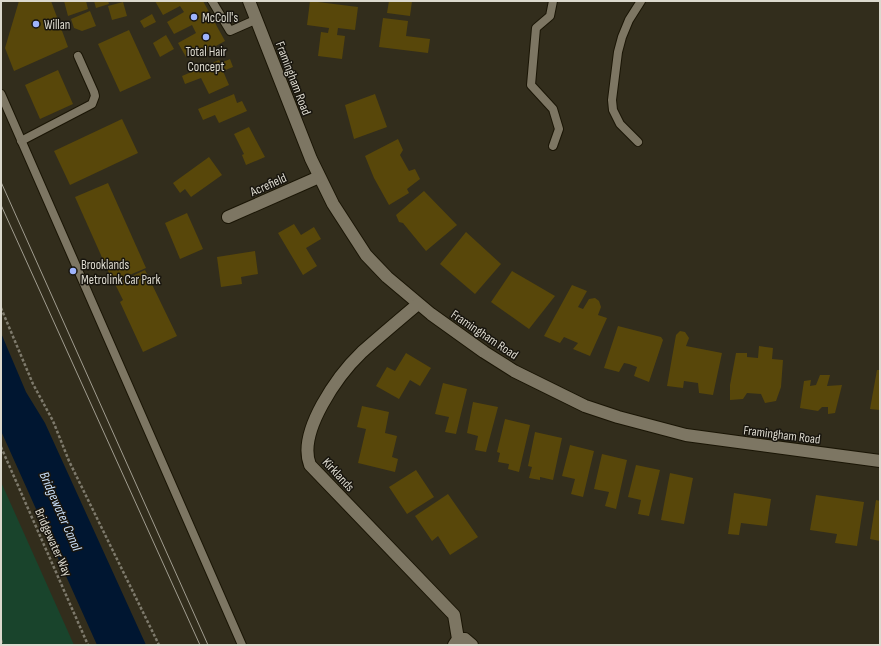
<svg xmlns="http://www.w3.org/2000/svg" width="881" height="646" font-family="'Sofia Sans Condensed',sans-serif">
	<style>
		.green { fill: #19442c }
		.water { fill: #001631 }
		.building { fill: #58470a }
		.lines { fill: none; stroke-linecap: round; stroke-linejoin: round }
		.lane-casing { stroke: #1a1505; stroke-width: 10 }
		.street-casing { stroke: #1a1505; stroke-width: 14 }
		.path { stroke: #7e7a6c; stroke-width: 2.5; stroke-dasharray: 3 2; stroke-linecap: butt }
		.lane { stroke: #7d7663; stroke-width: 8 }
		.street { stroke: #7d7663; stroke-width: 12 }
		.tram { stroke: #a19d90; stroke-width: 1 }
		.poi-dot { fill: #9eb4fd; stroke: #18150e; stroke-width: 1.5 }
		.labels { text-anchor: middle; stroke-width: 3; stroke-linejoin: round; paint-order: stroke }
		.poi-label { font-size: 13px; fill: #dcd9ce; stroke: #18150e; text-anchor: start }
		.street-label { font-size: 13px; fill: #dcd9ce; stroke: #18150e }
		.water-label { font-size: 14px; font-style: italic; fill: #c8def8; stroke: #18150e }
	</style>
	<rect width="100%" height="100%" fill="#322d1c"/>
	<!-- green -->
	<polygon class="green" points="1,482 74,645 1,645"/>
	<!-- water -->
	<polygon class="water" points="1,333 26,392 45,423 146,645 97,645 1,431"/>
	<!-- building -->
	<g class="building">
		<polygon points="19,1 51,1 68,47 14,71 5,48"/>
		<polygon points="64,1 86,1 88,9 68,16"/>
		<polygon points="94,1 108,1 109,4 96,8"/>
		<polygon points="155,1 203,1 225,41 205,52 203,48 186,57 178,43 196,33 192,25 174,34 167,22 184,12 180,6 163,15"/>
		<polygon points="310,1 358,7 355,30 338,28 337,35 345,36 342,59 318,56 321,32 328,33 329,28 307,25"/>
		<polygon points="389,1 412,1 410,16 387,13"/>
		<polygon points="123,2 127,16 112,20 108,6"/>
		<polygon points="90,11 96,26 82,31 74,28 71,19"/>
		<polygon points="152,14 156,22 144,28 140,21"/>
		<polygon points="383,18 408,21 406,36 430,39 428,53 379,47"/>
		<polygon points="129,30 151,78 120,92 98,44"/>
		<polygon points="166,35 174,49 160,57 153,43"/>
		<polygon points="230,59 233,67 223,71 229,85 209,94 201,78 185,84 182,76 219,60 221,63"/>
		<polygon points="58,70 73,104 40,119 25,85"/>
		<polygon points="234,94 237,103 242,101 247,111 219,123 215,115 203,120 198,109"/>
		<polygon points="375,94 387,127 354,139 345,105"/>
		<polygon points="122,119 138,153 70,185 54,151"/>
		<polygon points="249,127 265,157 246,165 242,155 244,154 234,134"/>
		<polygon points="398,139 403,150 400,155 409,171 415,169 420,179 407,189 409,193 389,205 374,178 365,156"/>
		<polygon points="209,157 222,175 191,197 185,189 180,193 173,183"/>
		<polygon points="108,183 146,268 113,282 75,197"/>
		<polygon points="424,191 457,225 426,251 403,223 399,222 396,215"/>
		<polygon points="187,213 203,249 180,259 165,223"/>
		<polygon points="294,224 301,235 314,227 321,239 306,248 317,266 303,275 278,233"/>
		<polygon points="466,232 501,264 475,294 440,264"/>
		<polygon points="255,251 258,274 241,277 242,284 221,287 217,257"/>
		<polygon points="145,270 177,336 143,352 120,302 123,300 115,284"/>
		<polygon points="512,271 555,296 529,329 491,302"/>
		<polygon points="572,285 587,291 578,307 583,309 589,299 595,298 599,301 601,307 598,315 607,318 590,356 573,349 578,343 564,337 560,343 544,336"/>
		<polygon points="618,326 661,337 663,340 649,382 634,376 637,367 629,364 624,363 619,372 604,368"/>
		<polygon points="680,331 685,332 689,338 686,346 722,353 713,395 699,393 698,383 684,381 683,388 667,386 676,335"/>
		<polygon points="759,346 773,348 772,359 783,360 781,387 776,401 765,403 761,394 747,393 743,399 730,400 730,385 736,353 747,353 747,357 758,358"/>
		<polygon points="406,353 431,368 420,386 410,380 399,399 376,386 387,367 395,371"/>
		<polygon points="877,370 880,370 880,410 870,409"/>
		<polygon points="820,375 830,375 827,386 842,385 835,413 828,414 828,407 822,407 818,411 800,408 804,381 811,380 810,386 816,385"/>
		<polygon points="443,383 467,389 456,434 445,432 449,417 435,414"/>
		<polygon points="473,402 498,407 486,452 475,450 478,436 467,433"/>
		<polygon points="362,406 389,412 385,433 397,436 392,457 398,459 395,472 358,463 366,429 357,427"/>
		<polygon points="505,419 530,425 519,472 508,469 509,464 498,462 500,453 497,452"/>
		<polygon points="535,432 562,438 553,480 540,477 540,480 529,478 532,467 528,466"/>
		<polygon points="570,445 594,451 583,497 571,494 575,479 562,476"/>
		<polygon points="602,454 627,460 616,509 605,506 609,492 594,489"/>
		<polygon points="636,465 660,470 649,516 638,514 641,500 628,497"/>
		<polygon points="416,470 434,497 407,514 389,487"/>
		<polygon points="670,473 693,478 684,524 661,520"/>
		<polygon points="734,493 771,499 767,526 741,523 739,535 728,534"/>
		<polygon points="448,494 478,537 450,555 438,536 432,541 415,516"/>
		<polygon points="816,495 864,502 857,546 835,543 837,534 810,530"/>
		<polygon points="876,500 880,501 880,541 870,539"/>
	</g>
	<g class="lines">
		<!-- lane casing -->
		<g class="lane-casing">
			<g id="lane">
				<polyline points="212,1 230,31 255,20"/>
				<polyline points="553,1 550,16 536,28 531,85 553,109 559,129 553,146"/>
				<polyline points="1,94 242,645"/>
				<polyline points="21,141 92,104 95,96 94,92 78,56"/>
				<polyline points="638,142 620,124 613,110 612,100 618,52 622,37 629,20 641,1"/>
			</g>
		</g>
		<!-- street casing -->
		<g class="street-casing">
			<g id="street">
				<polyline points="249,1 311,159 333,204 366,255 387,277 431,314 484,352 514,371 585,406 618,417 686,435 880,461"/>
				<polyline points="228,217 319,177"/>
				<path d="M418,304C399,320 380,336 362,352C338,375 297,432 310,465L454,615L458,639L454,645"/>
				<polyline points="458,639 465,639 472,645"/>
			</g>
		</g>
		<!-- path -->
		<g class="path">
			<polyline points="1,308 33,384 53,421 69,461 159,645"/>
			<polyline points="1,447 88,645"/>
			<polyline points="1,640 2,645"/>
		</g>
		<!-- lane -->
		<use href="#lane" class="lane"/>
		<!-- street -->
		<use href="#street" class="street"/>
		<!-- tram -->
		<g class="tram">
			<polyline points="1,182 208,645"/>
			<polyline points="1,205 200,645"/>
		</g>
	</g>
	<!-- markers -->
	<g class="poi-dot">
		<circle cx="194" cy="17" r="4"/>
		<circle cx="36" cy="24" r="4"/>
		<circle cx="206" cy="37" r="4"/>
		<circle cx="73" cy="271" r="4"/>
	</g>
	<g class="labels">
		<!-- poi labels -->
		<g class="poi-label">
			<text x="202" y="22">McColl's</text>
			<text x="44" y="29">Willan</text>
			<text x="206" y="56" text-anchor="middle">Total Hair<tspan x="206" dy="15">Concept</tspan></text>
			<text x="81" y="269">Brooklands<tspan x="81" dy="15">Metrolink Car Park</tspan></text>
		</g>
		<!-- street labels -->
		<g class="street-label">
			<text transform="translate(294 78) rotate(69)" y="5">Framingham Road</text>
			<text transform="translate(268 184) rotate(-24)" y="5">Acrefield</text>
			<text transform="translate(485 334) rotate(34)" y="5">Framingham Road</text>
			<text transform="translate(782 434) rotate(7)" y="5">Framingham Road</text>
			<text transform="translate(339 474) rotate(47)" y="5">Kirklands</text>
			<text transform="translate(54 542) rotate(66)" y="5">Bridgewater Way</text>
		</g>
		<!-- water labels -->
		<g class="water-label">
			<text transform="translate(61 511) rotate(66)" y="5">Bridgewater Canal</text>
		</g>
	</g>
	<!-- border -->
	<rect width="881" height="646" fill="none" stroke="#dcd9ce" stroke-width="4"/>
</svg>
